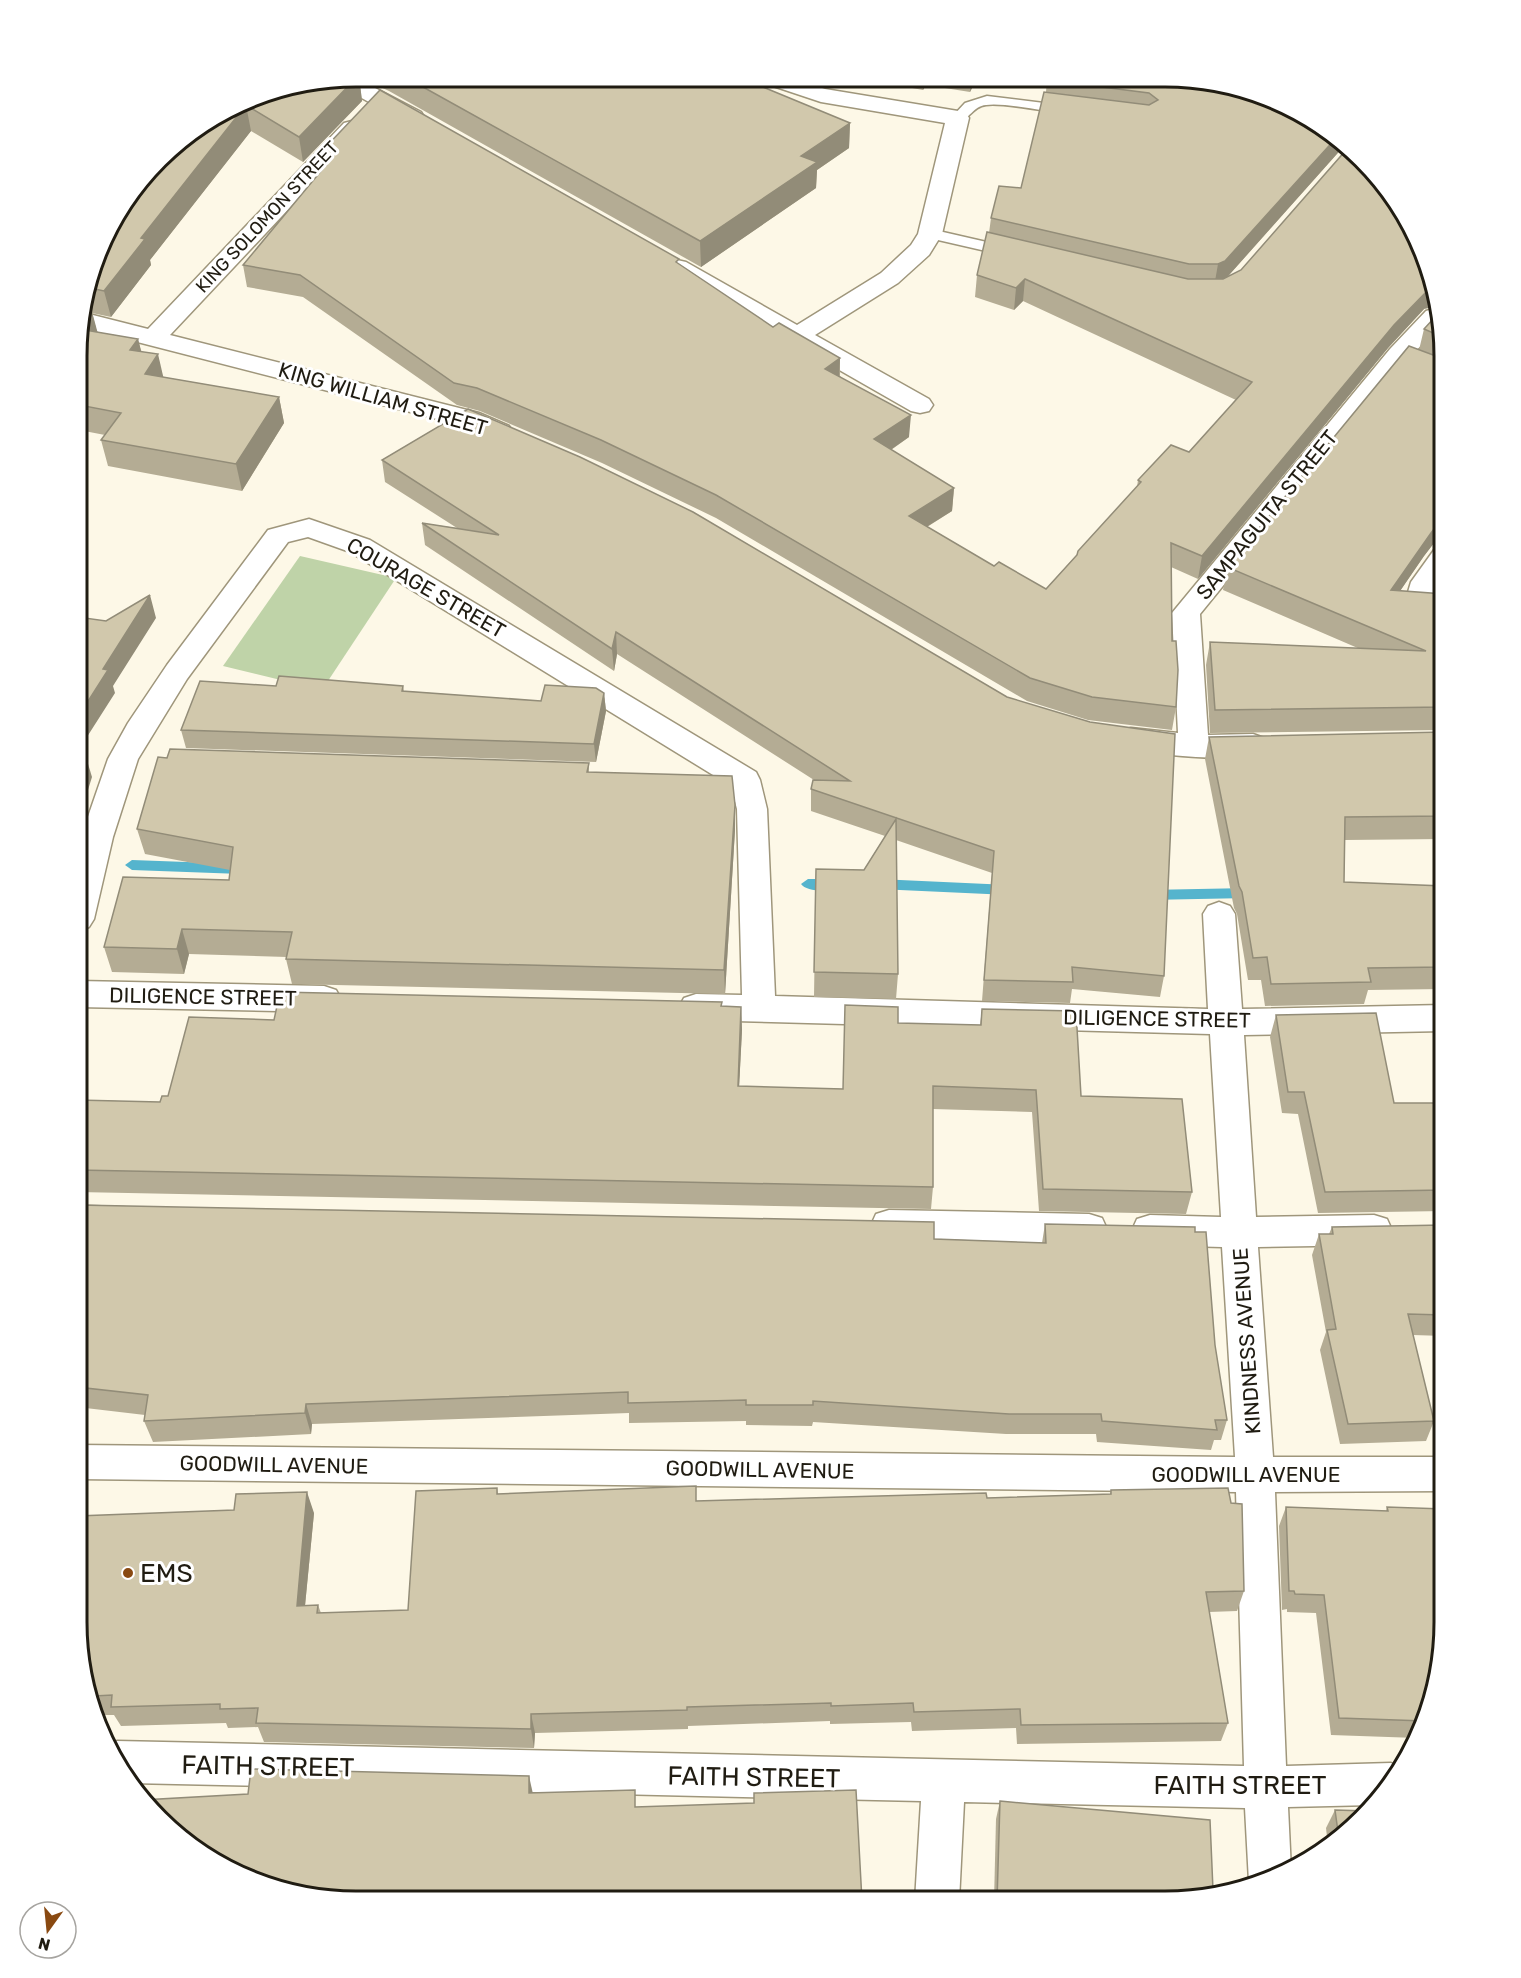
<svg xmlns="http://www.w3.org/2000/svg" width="1521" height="1978" font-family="Rubik,sans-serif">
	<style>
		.green { fill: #bfd3a8 }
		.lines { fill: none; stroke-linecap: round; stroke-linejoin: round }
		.stream { fill: #55b4cd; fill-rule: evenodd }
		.service-casing { stroke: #9f967b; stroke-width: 3 }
		.minor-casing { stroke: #9f967b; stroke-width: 3 }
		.service { fill: #fff; fill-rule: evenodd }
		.minor { fill: #fff; fill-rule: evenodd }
		.wall { fill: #b4ac94 }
		.shaded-wall { fill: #928c78 }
		.building { fill: #d1c8ac; stroke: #928c78; stroke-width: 1.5 }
		.poi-dot { fill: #894911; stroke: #fff; stroke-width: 2 }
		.labels { text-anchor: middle; stroke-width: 6; stroke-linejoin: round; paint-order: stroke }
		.far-street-label { font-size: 18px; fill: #201c12; stroke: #fff }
		.street-label { font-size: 21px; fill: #201c12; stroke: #fff }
		.near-poi-label { font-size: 26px; fill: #201c12; stroke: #fff; text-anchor: start }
		.near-street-label { font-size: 26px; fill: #201c12; stroke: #fff }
		.rim { fill: none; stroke: #201c12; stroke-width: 3 }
	</style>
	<rect width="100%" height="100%" fill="#fdf8e7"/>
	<!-- green -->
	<polygon class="green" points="300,556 396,578 322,690 223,666"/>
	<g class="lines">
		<!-- stream -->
		<g class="stream">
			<polygon points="132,860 241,864 248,869 241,874 132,870 125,865"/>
			<path d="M808,879H836L843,884C837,893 807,893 801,884Z"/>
			<polygon points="878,879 1009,885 1016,890 1009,895 878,889 871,884"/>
			<polygon points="1249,888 1256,893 1249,898 1147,900 1140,895 1147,890"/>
		</g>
		<!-- service casing -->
		<g class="service-casing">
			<g id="service">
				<path d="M987,96L1068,106L1075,110L1068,114C1048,112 1003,102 986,105C973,106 969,120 958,122L951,118L965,103Z"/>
				<polygon points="930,229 1017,249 1020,252 1012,257 925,237 922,234"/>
			</g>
		</g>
		<!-- minor casing -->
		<g class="minor-casing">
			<g id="minor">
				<polygon points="354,77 421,112 424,117 421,122 413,124 405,122 331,81"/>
				<polygon points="761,78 793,78 825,89 958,111 966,113 969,118 942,234 929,255 898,283 815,335 929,399 933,405 929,411 920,413 911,411 668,272 665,267 668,262 677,260 686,262 797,325 881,273 911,245 918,234 945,123 821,102 764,83"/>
				<path d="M352,121L360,123L363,128L360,133L170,335L479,413L509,426L513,432L509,438C492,442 476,431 461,425L79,327L81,312L148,329L344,123Z"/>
				<path d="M1433,309L1438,328L1408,359L1200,614L1208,735L1253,734L1264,738L1268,745L1264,752C1228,763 1156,756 1120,745L1116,738L1120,731L1131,728L1178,733L1172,613L1390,349L1426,311Z"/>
				<polygon points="309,519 370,540 756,772 760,780 767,809 775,996 1208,1009 1203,914 1208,906 1219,902 1230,906 1235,914 1242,1009 1444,1005 1444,1031 1244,1035 1256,1217 1374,1215 1387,1219 1392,1230 1387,1241 1374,1245 1258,1247 1273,1457 1444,1457 1444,1491 1275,1492 1286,1766 1391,1763 1402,1768 1398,1777 1373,1805 1288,1807 1291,1871 1249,1882 1245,1808 964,1802 959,1901 915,1901 921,1801 130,1783 106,1746 117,1741 1244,1766 1236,1492 77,1479 77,1445 1235,1457 1222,1247 1150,1245 1137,1241 1132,1230 1137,1219 1150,1215 1221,1217 1210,1034 696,1020 684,1016 679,1007 684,998 696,994 742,995 737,809 731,786 350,552 308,537 288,542 187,679 138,759 113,837 94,919 89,927 78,931 78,852 81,837 108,759 128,723 167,665 268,530"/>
				<polygon points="1444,547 1444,575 1437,590 1444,593 1444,611 1421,608 1408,592 1411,582 1434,550"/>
				<polygon points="78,981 324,986 336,990 341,999 336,1008 324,1012 78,1007"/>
				<polygon points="889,1210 1089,1214 1102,1218 1107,1229 1102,1240 1089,1244 889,1240 876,1236 871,1225 876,1214"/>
			</g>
		</g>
		<!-- service -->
		<use href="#service" class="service"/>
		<!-- minor -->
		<use href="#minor" class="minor"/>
	</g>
	<!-- wall -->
	<g class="wall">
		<polygon points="356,76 741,78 850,123 849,148 817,170 816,188 701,267 389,91 359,77 362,101 303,162 251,131 150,260 151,265 111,317 92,313 97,332 138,339 141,352 163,377 279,397 284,423 242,491 108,466 101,440 105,435 79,430 79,320 114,217 172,146 266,91"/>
		<polygon points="858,78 977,78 970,92 926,85 923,90"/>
		<polygon points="1047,78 1201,79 1344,146 1228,276 1424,309 1388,348 1198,579 1171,567 1172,641 1176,707 1172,730 1088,720 1027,701 716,518 602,463 480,411 457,405 303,297 247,287 243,265 323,169 320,153 679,264 773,327 840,358 840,376 909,437 891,450 954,488 952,511 927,527 994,566 1046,589 1137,487 1138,480 1189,452 1236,400 1023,301 1014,310 975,297 977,275 989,233 991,218 1021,188 1046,92"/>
		<polygon points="1435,317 1444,356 1444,530 1424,556 1400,591 1444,594 1444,730 1210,733 1206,665 1210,642 1360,649 1223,590 1227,567 1419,350 1424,329"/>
		<polygon points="468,409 1164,976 1160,997 1072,989 1070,1003 982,1001 992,873 896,840 898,974 896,999 814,997 816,869 864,870 885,836 811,811 811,789 814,780 617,654 614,671 425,545 422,523 457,528 385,482 382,460"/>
		<polygon points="276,686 403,686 404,691 541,701 604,693 606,711 596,762 186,748 181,730"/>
		<polygon points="1444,732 1444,839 1345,840 1344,882 1444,886 1444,989 1368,990 1364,1004 1265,1006 1261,980 1248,980 1237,914 1234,908 1205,759 1209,737"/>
		<polygon points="167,758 589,763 589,772 735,805 735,830 725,994 292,984 286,959 287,957 189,954 184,974 112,972 104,947 229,880 230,870 145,854 137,829"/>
		<polygon points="722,1006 741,1007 742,1030 739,1086 843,1089 898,1023 980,1025 982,1009 1192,1192 1186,1214 1039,1211 1032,1112 933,1109 933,1187 931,1209 77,1192 77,1100 160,1102 274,1020"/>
		<polygon points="1276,1015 1394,1103 1444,1103 1444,1211 1318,1213 1298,1114 1282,1113 1270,1037"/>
		<polygon points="77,1204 1042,1243 1045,1224 1215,1345 1227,1420 1221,1440 1214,1440 1211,1450 1097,1442 1096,1434 1006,1434 813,1422 812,1426 746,1425 746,1421 629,1423 629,1413 312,1424 311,1434 153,1442 144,1421 145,1415 77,1407"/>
		<polygon points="1444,1225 1444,1336 1413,1335 1434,1421 1426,1441 1340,1444 1320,1350 1326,1332 1312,1255 1319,1234 1329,1234 1332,1227"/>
		<polygon points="497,1488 498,1494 697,1501 987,1498 1110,1494 1111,1490 1244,1591 1237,1611 1209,1612 1228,1723 1221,1741 1017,1744 1016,1728 912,1731 911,1722 830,1724 830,1721 688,1726 688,1729 535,1733 534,1748 264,1742 258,1727 228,1728 226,1723 121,1726 114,1715 98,1715 76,1622 314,1513 305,1606 318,1605 321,1613 408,1610"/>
		<polygon points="1443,1506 1444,1506 1430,1711 1417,1738 1331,1735 1316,1613 1287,1612 1287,1609 1282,1610 1279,1526 1286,1507 1386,1511 1387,1507 1442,1509"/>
		<polygon points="1000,1801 1165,1901 994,1901 996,1819"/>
		<polygon points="1335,1810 1349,1832 1328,1846 1326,1828"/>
	</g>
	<!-- shaded-wall -->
	<g class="shaded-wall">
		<polygon points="358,76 359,76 362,101 303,162 299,137"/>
		<polygon points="924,78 926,78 926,85 923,90"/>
		<polygon points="971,78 977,78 970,92"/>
		<polygon points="246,105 251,131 150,260 151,265 111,317 104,291 141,238"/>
		<polygon points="850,123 849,148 817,170 816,188 701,267 700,241 801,156"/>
		<polygon points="1337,137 1344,146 1222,283 1214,287 1218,264"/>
		<polygon points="1025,279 1023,301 1014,310 1016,288"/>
		<polygon points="1429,289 1433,307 1424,309 1388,348 1198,579 1202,556 1394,325"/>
		<polygon points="91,308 98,334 79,342 79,324"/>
		<polygon points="138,339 145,365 130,350"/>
		<polygon points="158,354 164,380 145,374"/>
		<polygon points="840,358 839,381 825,369"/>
		<polygon points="279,397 284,423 242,491 236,464"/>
		<polygon points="911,415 909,437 873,462 874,439"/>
		<polygon points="954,488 952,511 907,539 909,516"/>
		<polygon points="1444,516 1444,530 1424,556 1385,613 1391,590 1431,533"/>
		<polygon points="150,595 156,618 113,686 115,693 78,751 78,717 103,669"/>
		<polygon points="616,632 617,654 614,671 612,649"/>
		<polygon points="604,693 606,711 596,762 594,744"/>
		<polygon points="85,754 92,777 78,822 78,776"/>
		<polygon points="735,805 735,830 725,994 724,970"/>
		<polygon points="182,929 189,954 184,974 177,949"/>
		<polygon points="741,1007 742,1030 738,1109 738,1086"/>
		<polygon points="306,1404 312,1424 311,1434 305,1413"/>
		<polygon points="307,1492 314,1513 303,1626 297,1606"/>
		<polygon points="531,1714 535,1733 534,1748 531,1729"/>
		<polygon points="529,1776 533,1794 529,1793"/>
	</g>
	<!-- building -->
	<g class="building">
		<polygon points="358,76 299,137 246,105 141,238 145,239 104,291 90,288 114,217 172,146 266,91"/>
		<polygon points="405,77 741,78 850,123 801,156 817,162 700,241"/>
		<polygon points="1047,78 1201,79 1271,98 1335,134 1337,137 1225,261 1218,264 1189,264 991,218 999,186 1021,188 1044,92 1149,105 1158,100 1149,93 1047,80"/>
		<polygon points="380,90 679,259 676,262 773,327 779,323 840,358 825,369 911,415 874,439 954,488 909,516 994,566 999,562 1046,589 1077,555 1078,551 1141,482 1138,480 1171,445 1189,452 1252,382 1025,279 1016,288 977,275 987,232 1188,279 1223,279 1241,270 1347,149 1415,232 1429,289 1394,325 1202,556 1171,543 1172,641 1176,641 1178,670 1176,707 1092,697 1030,678 716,495 601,440 477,388 454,383 300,275 243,265 331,159 320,153"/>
		<polygon points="84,306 91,308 79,324 79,320"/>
		<polygon points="1435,317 1440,336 1424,329"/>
		<polygon points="79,329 138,339 130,350 158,354 145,374 279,397 236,464 101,440 121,413 79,405"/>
		<polygon points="1409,346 1444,359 1444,516 1431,533 1391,590 1444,594 1444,707 1215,710 1210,642 1426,651 1227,567"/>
		<polygon points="468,409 580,457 693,512 1007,697 1090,722 1175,734 1164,976 1072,967 1073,982 984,980 994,851 811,789 813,780 850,781 616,632 612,649 422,523 499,535 382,460"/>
		<polygon points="150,595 103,669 108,670 78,717 78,617 106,621"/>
		<polygon points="279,676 403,686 402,691 541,701 545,685 596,688 604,693 594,744 181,730 200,681 276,686"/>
		<polygon points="1444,732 1444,816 1345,817 1344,882 1444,886 1444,967 1368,968 1371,982 1271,984 1267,957 1253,958 1242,892 1239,886 1209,737"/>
		<polygon points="170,749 589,763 587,772 732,776 735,805 724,970 286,959 292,932 182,929 177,949 104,947 123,877 229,880 233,847 137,829 158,757 167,758"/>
		<polygon points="78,754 85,754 78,776"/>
		<polygon points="896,819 898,974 814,972 816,869 864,870"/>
		<polygon points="280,992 722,1002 721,1006 741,1007 738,1086 843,1089 845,1005 898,1007 898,1023 981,1025 982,1009 1076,1011 1081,1096 1182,1099 1192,1192 1043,1189 1036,1090 933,1086 933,1187 77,1170 77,1100 160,1102 162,1096 168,1096 189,1017 274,1020"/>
		<polygon points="1376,1013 1394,1103 1444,1103 1444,1190 1325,1192 1304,1092 1288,1092 1276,1015"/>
		<polygon points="77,1205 934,1222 934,1239 1046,1243 1045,1224 1195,1227 1195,1232 1206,1232 1215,1345 1227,1420 1215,1420 1217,1430 1102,1421 1101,1414 1009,1414 813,1401 813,1405 746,1405 746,1400 628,1403 628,1392 306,1404 305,1413 144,1421 148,1395 77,1387"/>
		<polygon points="1444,1225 1444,1315 1408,1314 1434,1421 1348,1424 1327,1330 1336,1329 1319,1234 1333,1234 1332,1227"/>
		<polygon points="696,1486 696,1501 986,1493 987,1498 1111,1494 1111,1490 1228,1488 1231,1503 1242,1504 1244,1591 1206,1592 1228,1723 1021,1725 1020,1709 914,1712 913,1703 831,1706 831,1703 687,1707 687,1710 531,1714 531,1729 256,1723 258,1708 220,1709 220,1704 111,1707 112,1695 94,1696 76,1622 77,1516 234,1510 236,1494 307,1492 297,1606 318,1605 317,1613 408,1610 416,1491 497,1488 497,1494"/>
		<polygon points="1443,1506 1444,1506 1444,1640 1430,1711 1425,1721 1339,1718 1324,1595 1295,1594 1294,1591 1289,1591 1286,1507 1388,1511 1387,1507 1444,1509"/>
		<polygon points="251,1769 529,1776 529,1793 635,1790 635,1807 754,1803 754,1793 856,1790 862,1901 320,1899 201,1854 146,1806 142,1800 248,1794"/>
		<polygon points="1000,1801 1210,1820 1213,1890 1165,1901 997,1901"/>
		<polygon points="1335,1810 1367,1811 1349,1832 1339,1839"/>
	</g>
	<!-- markers -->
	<circle class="poi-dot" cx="128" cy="1573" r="6"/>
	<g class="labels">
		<!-- far-street labels -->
		<g class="far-street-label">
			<text transform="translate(267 217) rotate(-47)" y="6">KING SOLOMON STREET</text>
		</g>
		<!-- street labels -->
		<g class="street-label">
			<text transform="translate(383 399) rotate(16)" y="7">KING WILLIAM STREET</text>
			<text transform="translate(1267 515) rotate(-51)" y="7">SAMPAGUITA STREET</text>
			<text transform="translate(426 588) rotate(30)" y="7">COURAGE STREET</text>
			<text transform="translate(203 997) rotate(1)" y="7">DILIGENCE STREET</text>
			<text transform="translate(1157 1019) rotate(1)" y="7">DILIGENCE STREET</text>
			<text transform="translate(1247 1341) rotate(-94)" y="7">KINDNESS AVENUE</text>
			<text transform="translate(274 1465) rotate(1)" y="7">GOODWILL AVENUE</text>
			<text transform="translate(760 1470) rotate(1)" y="7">GOODWILL AVENUE</text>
			<text x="1246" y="1482">GOODWILL AVENUE</text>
		</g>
		<!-- near-poi labels -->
		<g class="near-poi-label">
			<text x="140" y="1582">EMS</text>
		</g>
		<!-- near-street labels -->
		<g class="near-street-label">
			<text transform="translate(268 1766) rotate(1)" y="9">FAITH STREET</text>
			<text transform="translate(754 1777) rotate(1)" y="9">FAITH STREET</text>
			<text x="1240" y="1794">FAITH STREET</text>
		</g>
	</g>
	<!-- crop -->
	<path d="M0 0H1521V1978H0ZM356 87H1165A269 269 0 0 1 1434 356V1622A269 269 0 0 1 1165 1891H356A269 269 0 0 1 87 1622V356A269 269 0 0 1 356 87Z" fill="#fff" fill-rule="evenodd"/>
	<path class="rim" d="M356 87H1165A269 269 0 0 1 1434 356V1622A269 269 0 0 1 1165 1891H356A269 269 0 0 1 87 1622V356A269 269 0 0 1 356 87Z"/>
	<!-- north arrow -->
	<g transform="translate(48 1930) rotate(195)"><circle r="28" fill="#ffffff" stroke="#a6a4a0" stroke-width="1.5"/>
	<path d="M0-4.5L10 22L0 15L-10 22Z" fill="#894911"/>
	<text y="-9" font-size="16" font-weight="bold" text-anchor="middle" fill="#201c12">N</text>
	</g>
</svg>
